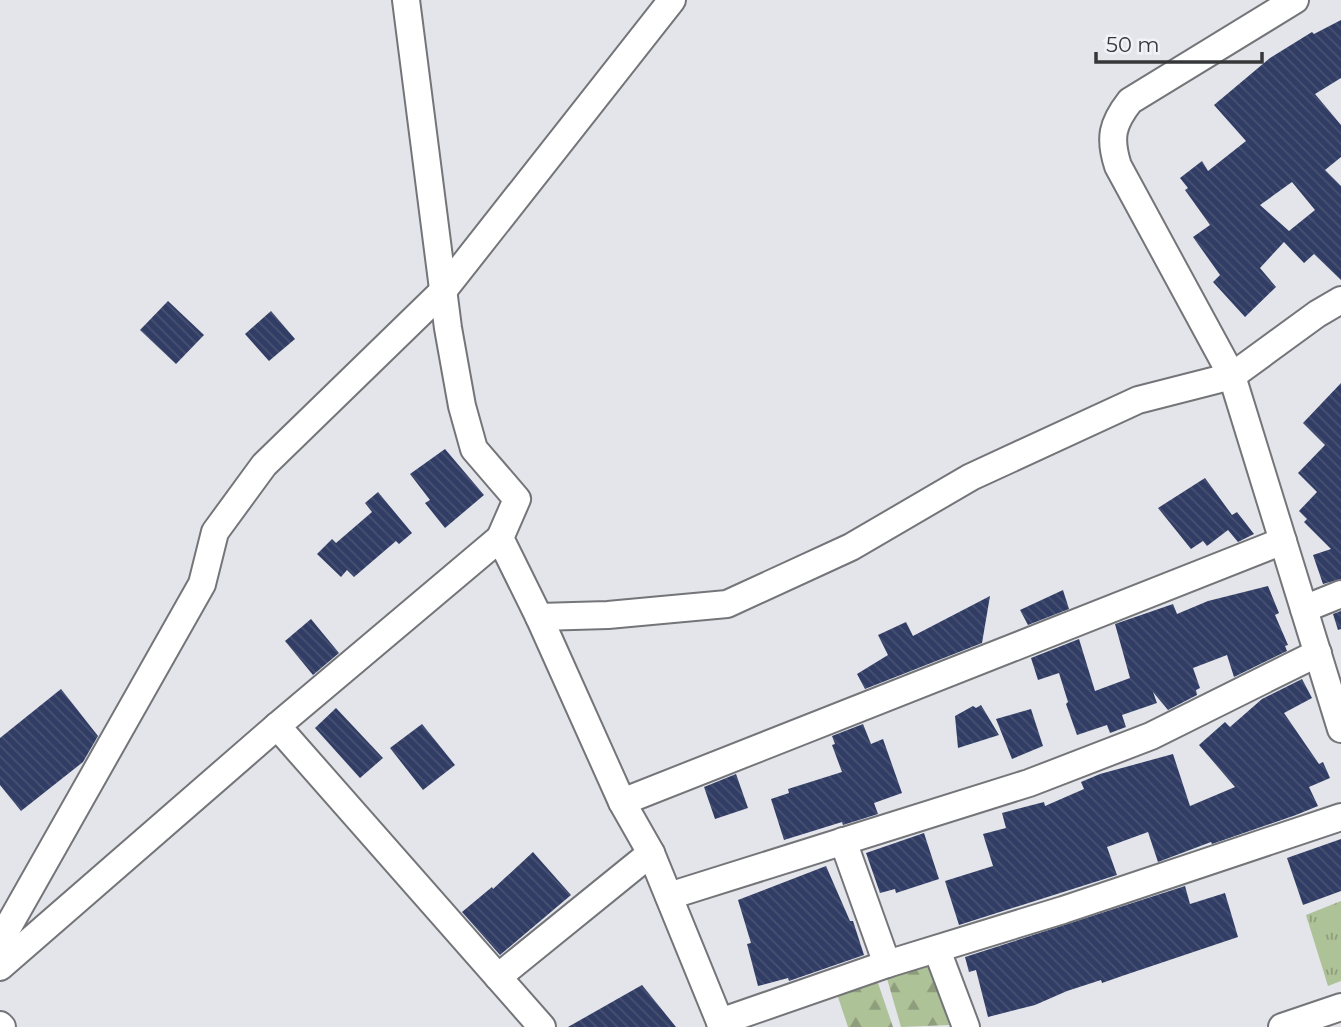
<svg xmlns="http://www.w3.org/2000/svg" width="1341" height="1027" font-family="Montserrat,sans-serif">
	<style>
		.grass { fill: url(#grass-tufts) }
		.forest { fill: url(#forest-firs) }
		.building { fill: url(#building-back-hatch); fill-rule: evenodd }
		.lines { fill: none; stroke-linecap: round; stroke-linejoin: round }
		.minor-casing { stroke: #747579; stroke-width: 30 }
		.minor { stroke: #fff; stroke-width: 26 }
	</style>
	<defs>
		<pattern id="grass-tufts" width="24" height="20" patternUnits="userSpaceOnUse" patternTransform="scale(1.75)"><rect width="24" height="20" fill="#adc297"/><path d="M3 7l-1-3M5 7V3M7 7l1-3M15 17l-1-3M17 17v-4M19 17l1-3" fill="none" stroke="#8e9e7c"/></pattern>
		<pattern id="forest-firs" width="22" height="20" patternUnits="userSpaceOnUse" patternTransform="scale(1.75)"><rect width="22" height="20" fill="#adc297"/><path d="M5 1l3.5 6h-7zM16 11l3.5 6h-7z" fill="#8e9e7c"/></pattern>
		<pattern id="building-back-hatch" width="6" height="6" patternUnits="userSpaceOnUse" patternTransform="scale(1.75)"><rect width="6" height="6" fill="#313d64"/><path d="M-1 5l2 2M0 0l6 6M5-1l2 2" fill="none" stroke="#475172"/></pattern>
	</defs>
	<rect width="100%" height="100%" fill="#e3e5ea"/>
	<!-- grass -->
	<polygon class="grass" points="1341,901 1341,981 1328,986 1306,915"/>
	<!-- forest -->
	<g class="forest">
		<polygon points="931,962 949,1025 901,1027 886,975"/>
		<polygon points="877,980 893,1027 848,1027 837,994"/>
	</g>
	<!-- building -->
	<g class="building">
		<path d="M1341,20V78L1315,94L1341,125V157L1325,170L1341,186V280L1314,254L1304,263L1284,242L1260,268L1276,287L1245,317L1213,282L1220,275L1193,237L1210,225L1185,190L1188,188L1180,178L1202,161L1208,171L1246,141L1214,105L1270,58L1312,32L1314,34ZM1292,182L1315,210L1289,231L1260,205Z"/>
		<polygon points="168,301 204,335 176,364 140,330"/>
		<polygon points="271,311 295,339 269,361 245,334"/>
		<polygon points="1341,383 1341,579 1323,584 1313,555 1331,549 1304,522 1307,519 1299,511 1317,492 1298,473 1325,445 1303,423"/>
		<polygon points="445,449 484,495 445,528 425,503 430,500 410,474"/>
		<polygon points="1205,478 1232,515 1237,512 1254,534 1238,542 1228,530 1207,546 1203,541 1191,549 1158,508"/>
		<polygon points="378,492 412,533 399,544 396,541 354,577 347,570 341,577 317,554 332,539 336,543 372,512 365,503"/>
		<polygon points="1268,586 1279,613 1275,615 1288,645 1285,646 1287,651 1234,677 1227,655 1193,668 1200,688 1196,690 1197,695 1168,710 1153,692 1157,703 1122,715 1126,727 1110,733 1107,725 1077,735 1066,704 1068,702 1059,673 1038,680 1031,658 1079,639 1095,691 1130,678 1115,624 1173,604 1177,614 1208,601"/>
		<polygon points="1063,590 1069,609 1028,625 1020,610"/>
		<polygon points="990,596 982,643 865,689 857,674 888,655 878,635 906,622 913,636"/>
		<polygon points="1341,611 1341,629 1338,630 1333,614"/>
		<polygon points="311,619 339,653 313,675 285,641"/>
		<polygon points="1302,679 1312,698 1284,713 1319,764 1323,762 1330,778 1309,787 1318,806 1296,815 1212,844 1211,842 1158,862 1148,832 1107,847 1117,875 959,925 945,881 993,866 983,834 1006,828 1002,813 1044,802 1045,806 1084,789 1081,782 1100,774 1173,754 1190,806 1235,787 1199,745 1225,722 1230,727 1262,699"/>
		<polygon points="61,689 98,736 83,762 21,811 0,785 0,738"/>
		<polygon points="981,705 999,735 958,748 955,716 973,706 976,708"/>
		<polygon points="336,708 383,758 360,778 315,728"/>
		<polygon points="1031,709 1043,746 1012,759 996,719"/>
		<polygon points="422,724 455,765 423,790 390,748"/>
		<polygon points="863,724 871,744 883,739 902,793 874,803 878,814 843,825 842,822 784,840 771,799 789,793 788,789 842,772 832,745 835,744 832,736"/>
		<polygon points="736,774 748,808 715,819 704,787"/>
		<polygon points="924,833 939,879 896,893 895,889 880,893 866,853"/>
		<polygon points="1341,839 1341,891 1303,905 1287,858"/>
		<polygon points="533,852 571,895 500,955 462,912 492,887 493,889"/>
		<polygon points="826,866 850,921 853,921 864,955 789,981 788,978 758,986 747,944 751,943 738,900"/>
		<polygon points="1185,886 1190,904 1225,893 1238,937 1122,976 1102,983 1101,980 1067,991 1035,1005 988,1017 976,970 969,972 965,957"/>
		<polygon points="642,985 676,1027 568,1027"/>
	</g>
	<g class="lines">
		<!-- minor casing -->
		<g class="minor-casing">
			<g id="minor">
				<polyline points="406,0 448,328 462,406 474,449 517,499 500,538 539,617 622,802 651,853 722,1027"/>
				<path d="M1295,0L1130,101C1112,124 1109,138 1118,166L1232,376L1341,729"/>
				<polyline points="1304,609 1341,594"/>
				<polyline points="539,617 608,615 727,604 851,547 971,477 1138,400 1232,376 1317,314 1341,300"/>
				<polyline points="277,726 542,1027"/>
				<polyline points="622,802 1283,541"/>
				<polyline points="843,841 887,964"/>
				<polyline points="669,896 1029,783 1151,736 1318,653"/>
				<polyline points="0,941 202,584 215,532 264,465 443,291 672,0"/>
				<polyline points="937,950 966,1027"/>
				<polyline points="0,967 277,726 500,538"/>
				<polyline points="498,977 651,853"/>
				<polyline points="720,1022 887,964 1063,910 1341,817"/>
				<polyline points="0,1025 2,1027"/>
				<polyline points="1282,1027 1341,1007"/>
			</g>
		</g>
		<!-- minor -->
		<use href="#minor" class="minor"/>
	</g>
	<!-- scale -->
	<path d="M1096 52v10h166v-10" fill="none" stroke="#363739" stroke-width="3.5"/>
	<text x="1106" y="52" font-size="21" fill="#363739" stroke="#f1f2f7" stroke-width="5" paint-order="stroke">50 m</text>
</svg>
